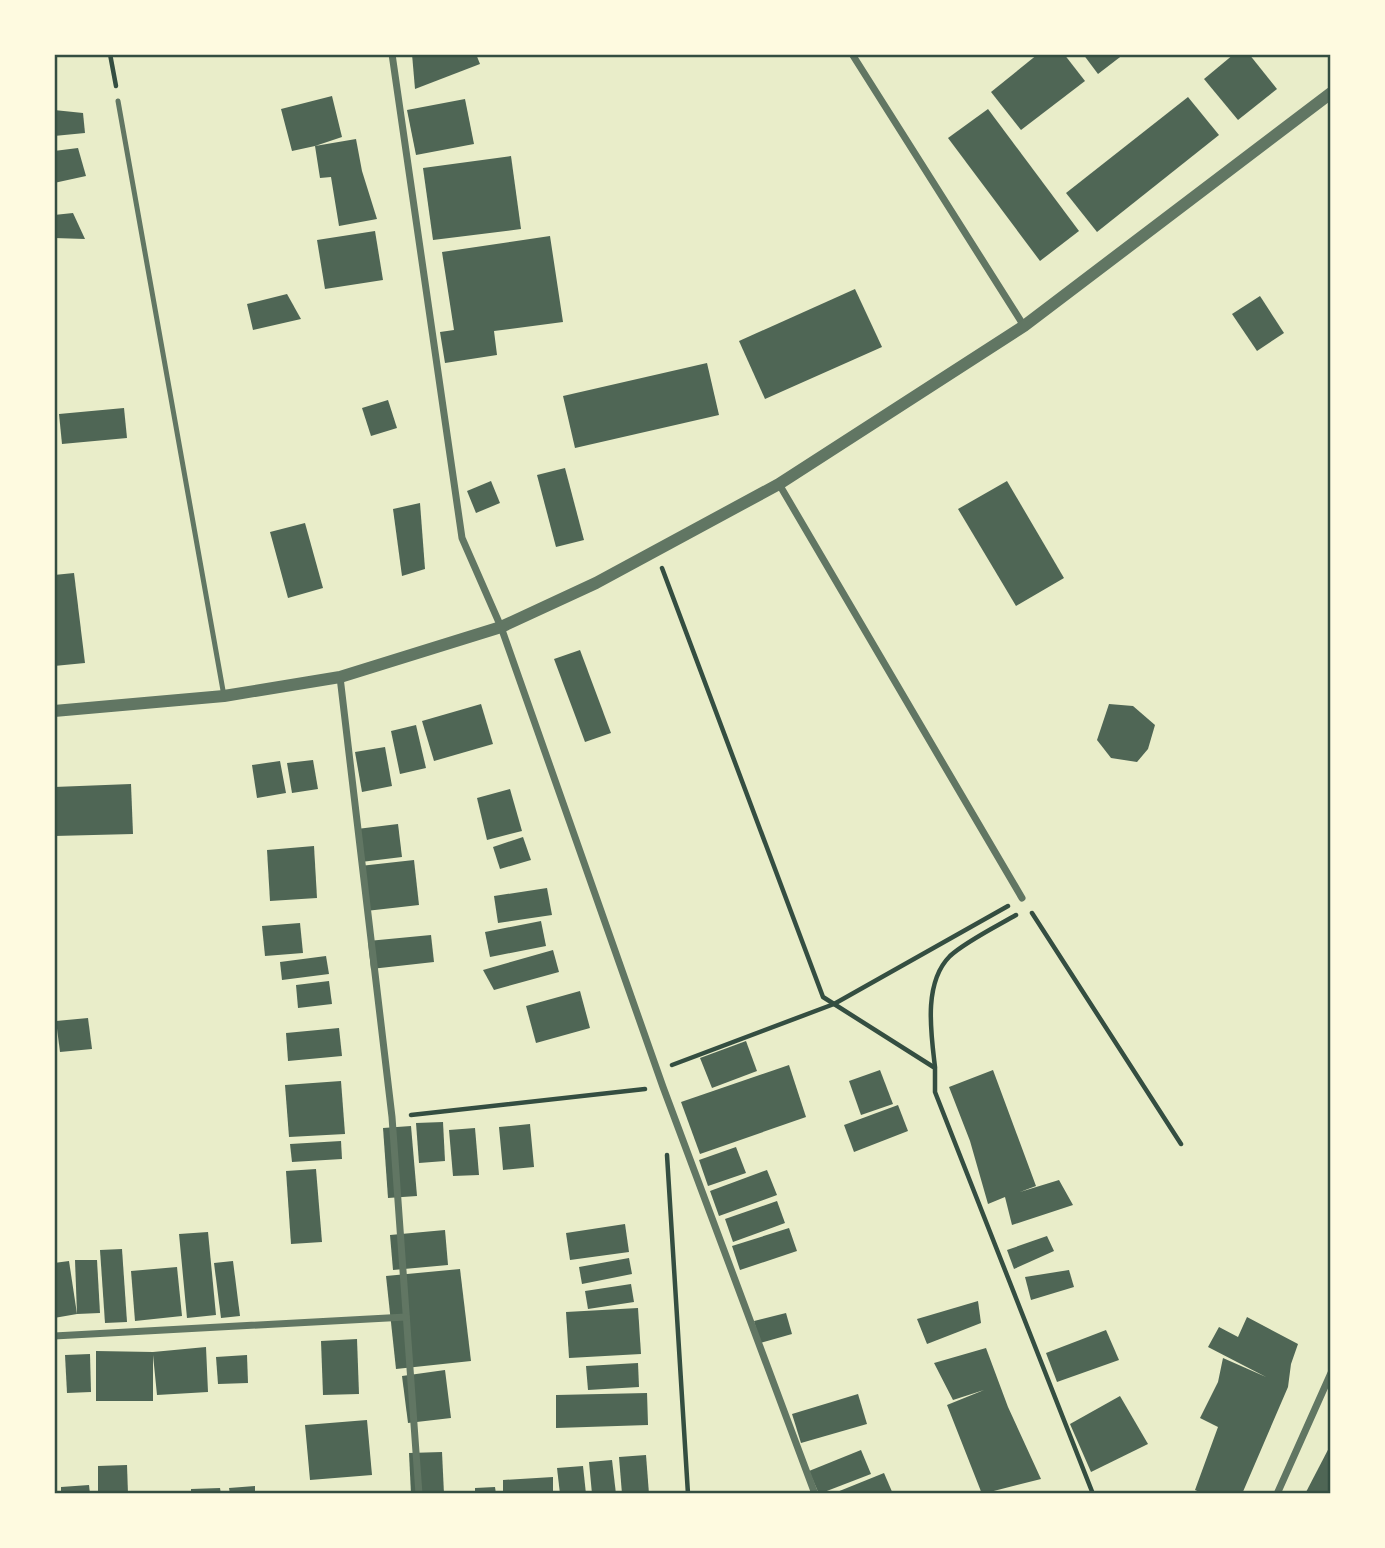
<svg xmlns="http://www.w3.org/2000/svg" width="1385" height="1548" font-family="Commissioner,sans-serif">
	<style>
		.building { fill: #4f6655 }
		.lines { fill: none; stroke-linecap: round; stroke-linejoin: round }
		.path { stroke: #344e41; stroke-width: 4.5 }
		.service { stroke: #617663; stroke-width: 5 }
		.minor { stroke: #617663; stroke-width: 7 }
		.tertiary { stroke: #617663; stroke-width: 12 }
		.neatline { fill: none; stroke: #344e41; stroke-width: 2.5 }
	</style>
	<rect width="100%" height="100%" fill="#e9edc9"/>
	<!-- building -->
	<g class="building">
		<polygon points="412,54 476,54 480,64 415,89"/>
		<polygon points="1038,54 1064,54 1085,81 1021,130 991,92"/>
		<polygon points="1083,54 1124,54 1098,74"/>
		<polygon points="1234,54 1249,54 1277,89 1238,120 1204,79"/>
		<polygon points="332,96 342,137 315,146 356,139 362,171 377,219 339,226 331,177 320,178 315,146 292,151 281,109"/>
		<polygon points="1188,97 1219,135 1097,232 1066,193"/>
		<polygon points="465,99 474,144 416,155 407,110"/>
		<polygon points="988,109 1079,231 1040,261 948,138"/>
		<polygon points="54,110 83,113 85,133 54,136"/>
		<polygon points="78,148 86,176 54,183 54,151"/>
		<polygon points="511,156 521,229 433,240 423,168"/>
		<polygon points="73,213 85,239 54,238 54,215"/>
		<polygon points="375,231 383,280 325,289 317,240"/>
		<polygon points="550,236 563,322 494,331 497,355 445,363 440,332 454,330 442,252"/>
		<polygon points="855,289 882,347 765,399 739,341"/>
		<polygon points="287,294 301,319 253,330 247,304"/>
		<polygon points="1260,296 1284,333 1257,351 1232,314"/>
		<polygon points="707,363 719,415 575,448 563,396"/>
		<polygon points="388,400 397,428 371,436 362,408"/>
		<polygon points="124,408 127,438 62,444 59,414"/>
		<polygon points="565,468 584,540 556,547 537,475"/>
		<polygon points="491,481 500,503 476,513 467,491"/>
		<polygon points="1007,481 1064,578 1016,606 958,509"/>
		<polygon points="420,503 425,569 402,576 393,509"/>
		<polygon points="305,523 323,588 288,598 270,532"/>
		<polygon points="74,573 85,663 54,666 54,575"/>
		<polygon points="580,650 611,733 585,742 554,659"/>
		<polygon points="481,704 493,744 434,761 422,721"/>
		<polygon points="1109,704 1133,706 1155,725 1148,749 1137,762 1111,758 1097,740"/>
		<polygon points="416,725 426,768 400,774 391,731"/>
		<polygon points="385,747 392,786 362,792 355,752"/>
		<polygon points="313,760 318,789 292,793 287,763"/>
		<polygon points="280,761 286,793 257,798 252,765"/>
		<polygon points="131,784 133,834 54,836 54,787"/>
		<polygon points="510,789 522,831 487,840 477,798"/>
		<polygon points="398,824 402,857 361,862 357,829"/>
		<polygon points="523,837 531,860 500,869 493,847"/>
		<polygon points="314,846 317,898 270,901 267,850"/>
		<polygon points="414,860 419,905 366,911 360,866"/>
		<polygon points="547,888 552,915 498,923 494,896"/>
		<polygon points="541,921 546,946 490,957 485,932"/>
		<polygon points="300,923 303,953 265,956 262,926"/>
		<polygon points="431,935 434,962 371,969 368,941"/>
		<polygon points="553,950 559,972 494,990 483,970"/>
		<polygon points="326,956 329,974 282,980 280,962"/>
		<polygon points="329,981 332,1004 298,1008 296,985"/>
		<polygon points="580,991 590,1028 536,1043 526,1006"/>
		<polygon points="88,1018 92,1049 60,1052 56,1021"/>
		<polygon points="339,1028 342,1056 288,1061 286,1033"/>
		<polygon points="746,1041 757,1071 712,1088 700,1058"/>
		<polygon points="789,1065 806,1117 700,1154 681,1102"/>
		<polygon points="880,1070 893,1104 861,1115 849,1081"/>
		<polygon points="993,1070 1036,1186 1020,1192 1059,1180 1073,1205 1012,1225 1005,1197 988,1204 970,1141 949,1087"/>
		<polygon points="341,1081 345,1134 289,1137 285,1085"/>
		<polygon points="898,1105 908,1131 854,1152 844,1125"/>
		<polygon points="443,1122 445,1161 419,1163 416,1123"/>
		<polygon points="530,1124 534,1167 503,1170 499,1127"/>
		<polygon points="411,1126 417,1196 388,1198 383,1128"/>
		<polygon points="475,1128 479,1175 453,1176 449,1130"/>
		<polygon points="341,1141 342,1159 292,1162 290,1144"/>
		<polygon points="736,1147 746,1173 708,1186 699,1160"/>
		<polygon points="316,1169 322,1242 291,1244 286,1171"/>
		<polygon points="767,1170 777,1195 719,1216 710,1191"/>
		<polygon points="777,1201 785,1223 733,1242 725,1219"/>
		<polygon points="625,1224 629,1252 570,1260 566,1233"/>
		<polygon points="789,1228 797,1251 740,1270 732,1246"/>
		<polygon points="445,1230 448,1265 393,1270 390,1235"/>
		<polygon points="208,1232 216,1315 187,1318 179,1234"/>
		<polygon points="1047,1236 1054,1251 1014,1269 1007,1250"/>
		<polygon points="122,1249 127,1322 105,1323 100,1250"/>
		<polygon points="629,1258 632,1274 582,1284 579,1267"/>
		<polygon points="75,1260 97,1260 100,1313 77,1314"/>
		<polygon points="69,1261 77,1314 54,1318 54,1263"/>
		<polygon points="233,1261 240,1316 221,1318 214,1263"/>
		<polygon points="177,1267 182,1316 135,1321 131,1271"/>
		<polygon points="460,1269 471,1361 396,1369 386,1276"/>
		<polygon points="1069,1270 1074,1287 1031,1300 1025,1277"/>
		<polygon points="631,1284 634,1302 588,1309 585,1291"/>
		<polygon points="978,1301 981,1323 927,1344 917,1319"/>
		<polygon points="638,1308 641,1354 569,1358 566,1312"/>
		<polygon points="786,1313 792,1334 760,1343 754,1321"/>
		<polygon points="1247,1317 1298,1344 1291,1364 1288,1387 1242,1494 1204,1494 1195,1490 1218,1427 1200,1418 1218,1382 1223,1358 1266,1377 1208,1347 1219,1327 1238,1337"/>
		<polygon points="1106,1330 1119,1360 1057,1382 1046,1353"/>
		<polygon points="357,1339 359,1394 323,1395 321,1341"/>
		<polygon points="206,1347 208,1392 157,1395 153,1355 153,1401 96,1401 96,1351 153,1352"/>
		<polygon points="986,1348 1008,1407 1041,1479 982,1494 947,1405 984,1390 953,1400 934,1363"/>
		<polygon points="90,1354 91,1392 67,1393 65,1355"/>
		<polygon points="247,1355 248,1383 218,1384 216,1357"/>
		<polygon points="638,1363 639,1387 588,1390 586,1366"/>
		<polygon points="445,1370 451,1418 408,1423 402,1376"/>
		<polygon points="647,1393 648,1425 556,1428 556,1395"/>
		<polygon points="858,1394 867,1424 801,1443 792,1414"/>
		<polygon points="1120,1396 1148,1444 1091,1472 1070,1424"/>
		<polygon points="367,1420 372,1475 310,1480 305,1425"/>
		<polygon points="1331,1444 1331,1494 1305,1494"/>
		<polygon points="861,1450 871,1474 819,1494 809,1471"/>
		<polygon points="442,1452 444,1494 411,1494 409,1453"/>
		<polygon points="646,1455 649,1494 622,1494 619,1457"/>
		<polygon points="612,1460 616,1494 592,1494 589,1462"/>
		<polygon points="127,1465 128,1494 98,1494 98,1466"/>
		<polygon points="583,1466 586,1494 560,1494 557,1468"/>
		<polygon points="884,1473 893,1494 832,1494"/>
		<polygon points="553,1477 553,1494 503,1494 503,1480"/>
		<polygon points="89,1485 90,1494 61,1494 61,1487"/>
		<polygon points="255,1486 255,1494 230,1494 229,1488"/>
		<polygon points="495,1487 496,1494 475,1494 475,1488"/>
		<polygon points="220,1488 221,1494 191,1494 191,1489"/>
	</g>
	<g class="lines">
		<!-- path -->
		<g class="path">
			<polyline points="110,54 116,86"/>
			<polyline points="662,568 823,997 935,1068 935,1092 1093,1494"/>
			<polyline points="1032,913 1181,1144"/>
			<polyline points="672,1065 834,1004 1008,906"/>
			<path d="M935,1067C931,1033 923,983 950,956C965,942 997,926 1016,915"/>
			<polyline points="411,1115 645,1089"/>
			<polyline points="667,1155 688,1494"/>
		</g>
		<!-- service -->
		<polyline class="service" points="118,101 224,696"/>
		<!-- minor -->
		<g class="minor">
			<polyline points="392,54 462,538 501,627 663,1087 815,1494"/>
			<polyline points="852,54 1024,326"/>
			<polyline points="779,484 1022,898"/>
			<polyline points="340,677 392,1117 419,1494"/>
			<polyline points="54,1336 406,1317"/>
			<polyline points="1277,1494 1331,1373"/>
		</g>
		<!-- tertiary -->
		<polyline class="tertiary" points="54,711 224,696 340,677 501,627 596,583 779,484 1024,326 1331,93"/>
	</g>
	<!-- border -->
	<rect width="1385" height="1548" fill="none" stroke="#fefae0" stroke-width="112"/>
	<rect x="56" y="56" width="1273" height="1436" class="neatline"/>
</svg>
